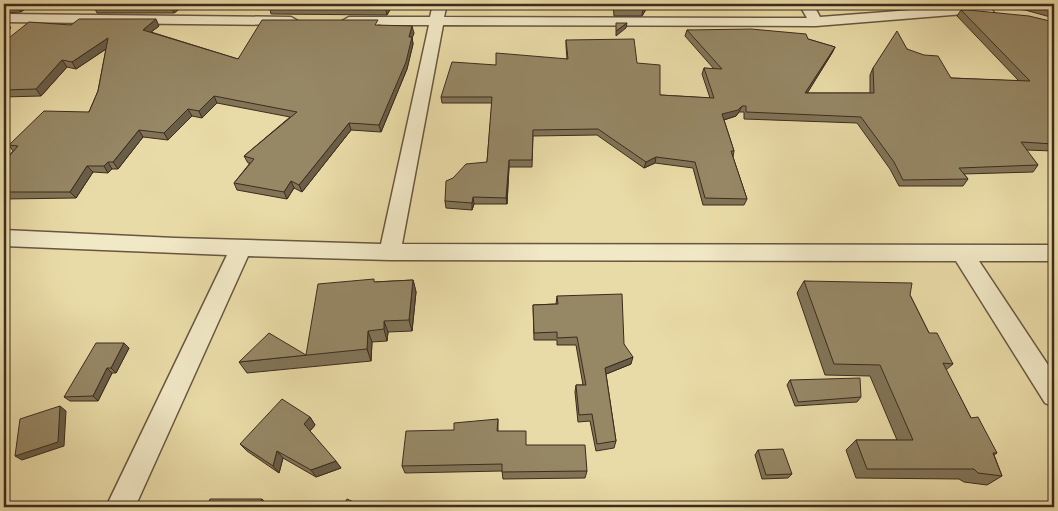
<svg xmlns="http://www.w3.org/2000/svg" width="1058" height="511" font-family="'Libre Bodoni',serif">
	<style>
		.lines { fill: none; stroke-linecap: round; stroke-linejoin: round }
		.street-casing { stroke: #685740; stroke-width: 3 }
		.street { fill: #f1e8c6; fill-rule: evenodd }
		.wall { fill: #817457; stroke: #3d2b1e }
		.shaded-wall { fill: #695e47; stroke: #3d2b1e }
		.building { fill: #968765; stroke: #3d2b1e }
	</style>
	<rect width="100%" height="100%" fill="#e9dba7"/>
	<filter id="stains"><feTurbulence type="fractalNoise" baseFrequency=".004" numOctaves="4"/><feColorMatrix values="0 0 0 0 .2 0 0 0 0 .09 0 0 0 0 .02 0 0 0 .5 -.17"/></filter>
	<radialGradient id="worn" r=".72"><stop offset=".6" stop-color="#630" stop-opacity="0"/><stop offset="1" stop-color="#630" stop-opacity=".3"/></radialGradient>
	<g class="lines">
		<!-- street casing -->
		<g class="street-casing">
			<g id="street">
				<polygon points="433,4 447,4 444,17 807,18 799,4 813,4 820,17 964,6 992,10 994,13 992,16 987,17 964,14 816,26 443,25 402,244 1054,245 1054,261 979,261 1054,374 1054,407 1045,403 956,261 390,260 248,256 135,507 106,507 227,255 4,246 4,230 175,238 381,244 429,25 349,25 342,21 349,17 430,17"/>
				<polygon points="4,14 291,17 298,21 291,25 4,22"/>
			</g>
		</g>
		<!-- street -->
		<use href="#street" class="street"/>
	</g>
	<!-- wall -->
	<g class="wall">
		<polygon points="4,4 53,4 30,5 21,12 4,13"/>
		<polygon points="99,4 186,4 174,13 97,13 94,7"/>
		<polygon points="257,4 393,4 387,15 271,14 270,9 259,9"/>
		<polygon points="613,4 659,4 658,7 648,6 642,16 614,16"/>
		<polygon points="742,4 768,4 767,6 742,7"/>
		<polygon points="944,4 1054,4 1054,18 1025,10 964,4 946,5"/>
		<polygon points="961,10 1054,22 1054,151 1026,150 1038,165 1033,172 964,174 968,179 963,186 899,186 890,169 857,123 744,119 744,112 739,112 736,116 724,120 734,151 733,157 747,199 744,205 703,205 693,168 655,163 644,168 597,135 533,136 532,167 509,167 507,204 474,204 472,210 446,208 445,201 453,178 487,162 492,103 442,103 441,97 496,65 567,59 566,46 566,40 637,63 660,95 710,98 702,74 704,68 714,69 685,36 687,30 808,39 835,47 832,53 807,93 870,93 870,75 873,68 907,49 951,78 1019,81 957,16"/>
		<polygon points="71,25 159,26 151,32 238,59 379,25 414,33 412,37 413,44 407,69 381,132 351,130 302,192 294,188 287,199 237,190 234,183 250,163 248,163 244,156 290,117 217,103 202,118 192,116 168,140 143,137 118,169 112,169 108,173 93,172 76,198 4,199 4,162 13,151 9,145 89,112 98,91 106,49 76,69 67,67 41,96 4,97 4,41"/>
		<polygon points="413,280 416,292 412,331 388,332 387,341 372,342 371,361 247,373 239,362 306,355 375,282"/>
		<polygon points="804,281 910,295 929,333 953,364 946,370 971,418 997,453 994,455 1002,476 987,485 964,482 959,479 856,478 846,450 856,440 897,440 870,376 825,375 797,293"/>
		<polygon points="557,296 624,344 631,364 606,374 616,441 614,448 596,451 590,421 578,422 575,392 576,385 583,385 576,345 557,345 557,340 534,340 533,305 556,304"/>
		<polygon points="124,343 129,348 116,373 112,373 98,401 70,401 64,397"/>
		<polygon points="790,380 861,397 857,402 795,406 787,385"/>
		<polygon points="310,417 315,425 310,431 341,468 316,477 283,458 279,473 247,451 240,444"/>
		<polygon points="498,419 498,431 526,445 587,471 585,478 503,479 502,471 405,473 402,466 454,430"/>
		<polygon points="758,450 792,474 788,478 762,479 755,455"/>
	</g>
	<!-- shaded-wall -->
	<g class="shaded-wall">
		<polygon points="19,4 30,4 30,5 21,12 17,6"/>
		<polygon points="177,4 186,4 174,13 172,8"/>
		<polygon points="386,4 393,4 387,15 385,5"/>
		<polygon points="645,4 648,4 648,6 642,16 643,6"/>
		<polygon points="156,19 159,26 146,36 143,30"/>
		<polygon points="4,20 6,22 6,21 11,28 4,34"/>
		<polygon points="627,23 626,28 616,36 616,31"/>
		<polygon points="412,26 414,33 410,44 409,37"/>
		<polygon points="412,37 413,44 407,69 381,132 379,125"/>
		<polygon points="108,38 112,45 76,69 72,62"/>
		<polygon points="835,47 832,53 803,100 805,93"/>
		<polygon points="62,60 67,67 41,96 36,89"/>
		<polygon points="214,96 217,103 202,118 199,111"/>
		<polygon points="742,106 739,112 736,116 720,121 722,114"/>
		<polygon points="188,109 192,116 168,140 164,133"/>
		<polygon points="349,123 351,130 302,192 299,185"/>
		<polygon points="139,130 143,137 118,169 113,162"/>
		<polygon points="656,157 655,163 644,168 646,162"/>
		<polygon points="509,160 509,167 507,204 506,198"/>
		<polygon points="108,162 112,169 108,173 104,166"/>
		<polygon points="87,166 93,172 76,198 70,192"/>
		<polygon points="291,181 294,188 287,199 284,192"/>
		<polygon points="473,197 474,204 472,210 472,203"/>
		<polygon points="413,280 416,292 412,331 409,320"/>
		<polygon points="384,321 388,332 387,341 384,329"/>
		<polygon points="368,331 372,342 371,361 367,349"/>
		<polygon points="124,343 129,348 116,373 111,368"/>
		<polygon points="633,357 631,364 604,375 605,368"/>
		<polygon points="107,368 112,373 98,401 93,396"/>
		<polygon points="60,406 66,411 64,446 22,460 15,456"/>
		<polygon points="310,417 315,425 309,432 304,424"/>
		<polygon points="277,451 283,458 279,473 273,466"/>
		<polygon points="336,461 341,468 316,477 311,470"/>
		<polygon points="262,499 269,506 268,507 259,507"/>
	</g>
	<!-- building -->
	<g class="building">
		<polygon points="4,4 19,4 17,6 4,6"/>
		<polygon points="99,4 177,4 172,8 94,7"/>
		<polygon points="268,4 386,4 385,5"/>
		<polygon points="615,4 645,4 643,6 615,6"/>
		<polygon points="1036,4 1054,4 1054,8"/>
		<polygon points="961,10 968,10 1029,16 1054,22 1054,144 1021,142 1038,165 959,168 968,179 903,180 894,162 861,117 746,112 746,106 742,106 738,110 722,114 734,151 731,151 747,199 705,198 695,162 656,157 646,162 598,129 533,130 532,160 509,160 506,198 473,197 472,203 445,201 446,181 453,178 466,164 487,162 492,97 441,97 452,62 496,65 496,53 568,59 566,40 634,39 637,63 660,65 660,95 714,98 704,68 722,69 687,30 751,29 806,34 808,39 835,47 805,93 874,93 873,68 897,31 907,49 924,55 938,56 951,78 1030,81"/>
		<polygon points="79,19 156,19 143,30 238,59 262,20 378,20 375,25 412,26 409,37 412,37 406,62 379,125 349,123 299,185 291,181 284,192 234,183 254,159 244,156 297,112 214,96 199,111 188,109 164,133 139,130 113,162 108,162 104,166 87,166 70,192 4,192 4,162 18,146 9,145 44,111 89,112 98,91 108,38 72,62 62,60 36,89 4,90 4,41 5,41 29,22 71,25"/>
		<polygon points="616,23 627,23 616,31"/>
		<polygon points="374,279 374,282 413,280 409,320 384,321 384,329 368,331 367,349 239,362 269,333 306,355 318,284"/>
		<polygon points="804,281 912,283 910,295 929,333 937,333 953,364 943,363 971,418 978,417 997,453 993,453 1002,476 978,473 974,469 867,469 856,440 913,440 880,365 834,364"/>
		<polygon points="622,294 624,344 633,357 605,368 616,441 597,444 592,414 579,415 576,385 586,385 577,337 557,338 557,332 534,333 533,305 558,304 557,296"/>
		<polygon points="96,343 124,343 111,368 107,368 93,396 64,397"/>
		<polygon points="860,378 861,397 798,402 790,380"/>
		<polygon points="282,399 310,417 304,424 336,461 311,470 277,451 273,466 240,444"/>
		<polygon points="60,406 58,442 15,456 20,419"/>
		<polygon points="498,419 497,431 526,431 526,445 585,445 587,471 502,472 502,464 402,466 406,431 454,430 454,423"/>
		<polygon points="783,449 792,474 766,475 758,450"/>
		<polygon points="210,499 262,499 259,507 207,507"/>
		<polygon points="347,499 365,507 342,507"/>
	</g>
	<!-- margin -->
	<rect width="1058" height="511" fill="none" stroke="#e9dba7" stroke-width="20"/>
	<rect x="5" y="5" width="1048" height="501" fill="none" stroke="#3d2b1e" stroke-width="2.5"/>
	<rect x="10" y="10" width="1038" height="491" fill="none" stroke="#3d2b1e"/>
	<rect width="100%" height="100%" filter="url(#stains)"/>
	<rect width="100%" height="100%" fill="url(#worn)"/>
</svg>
